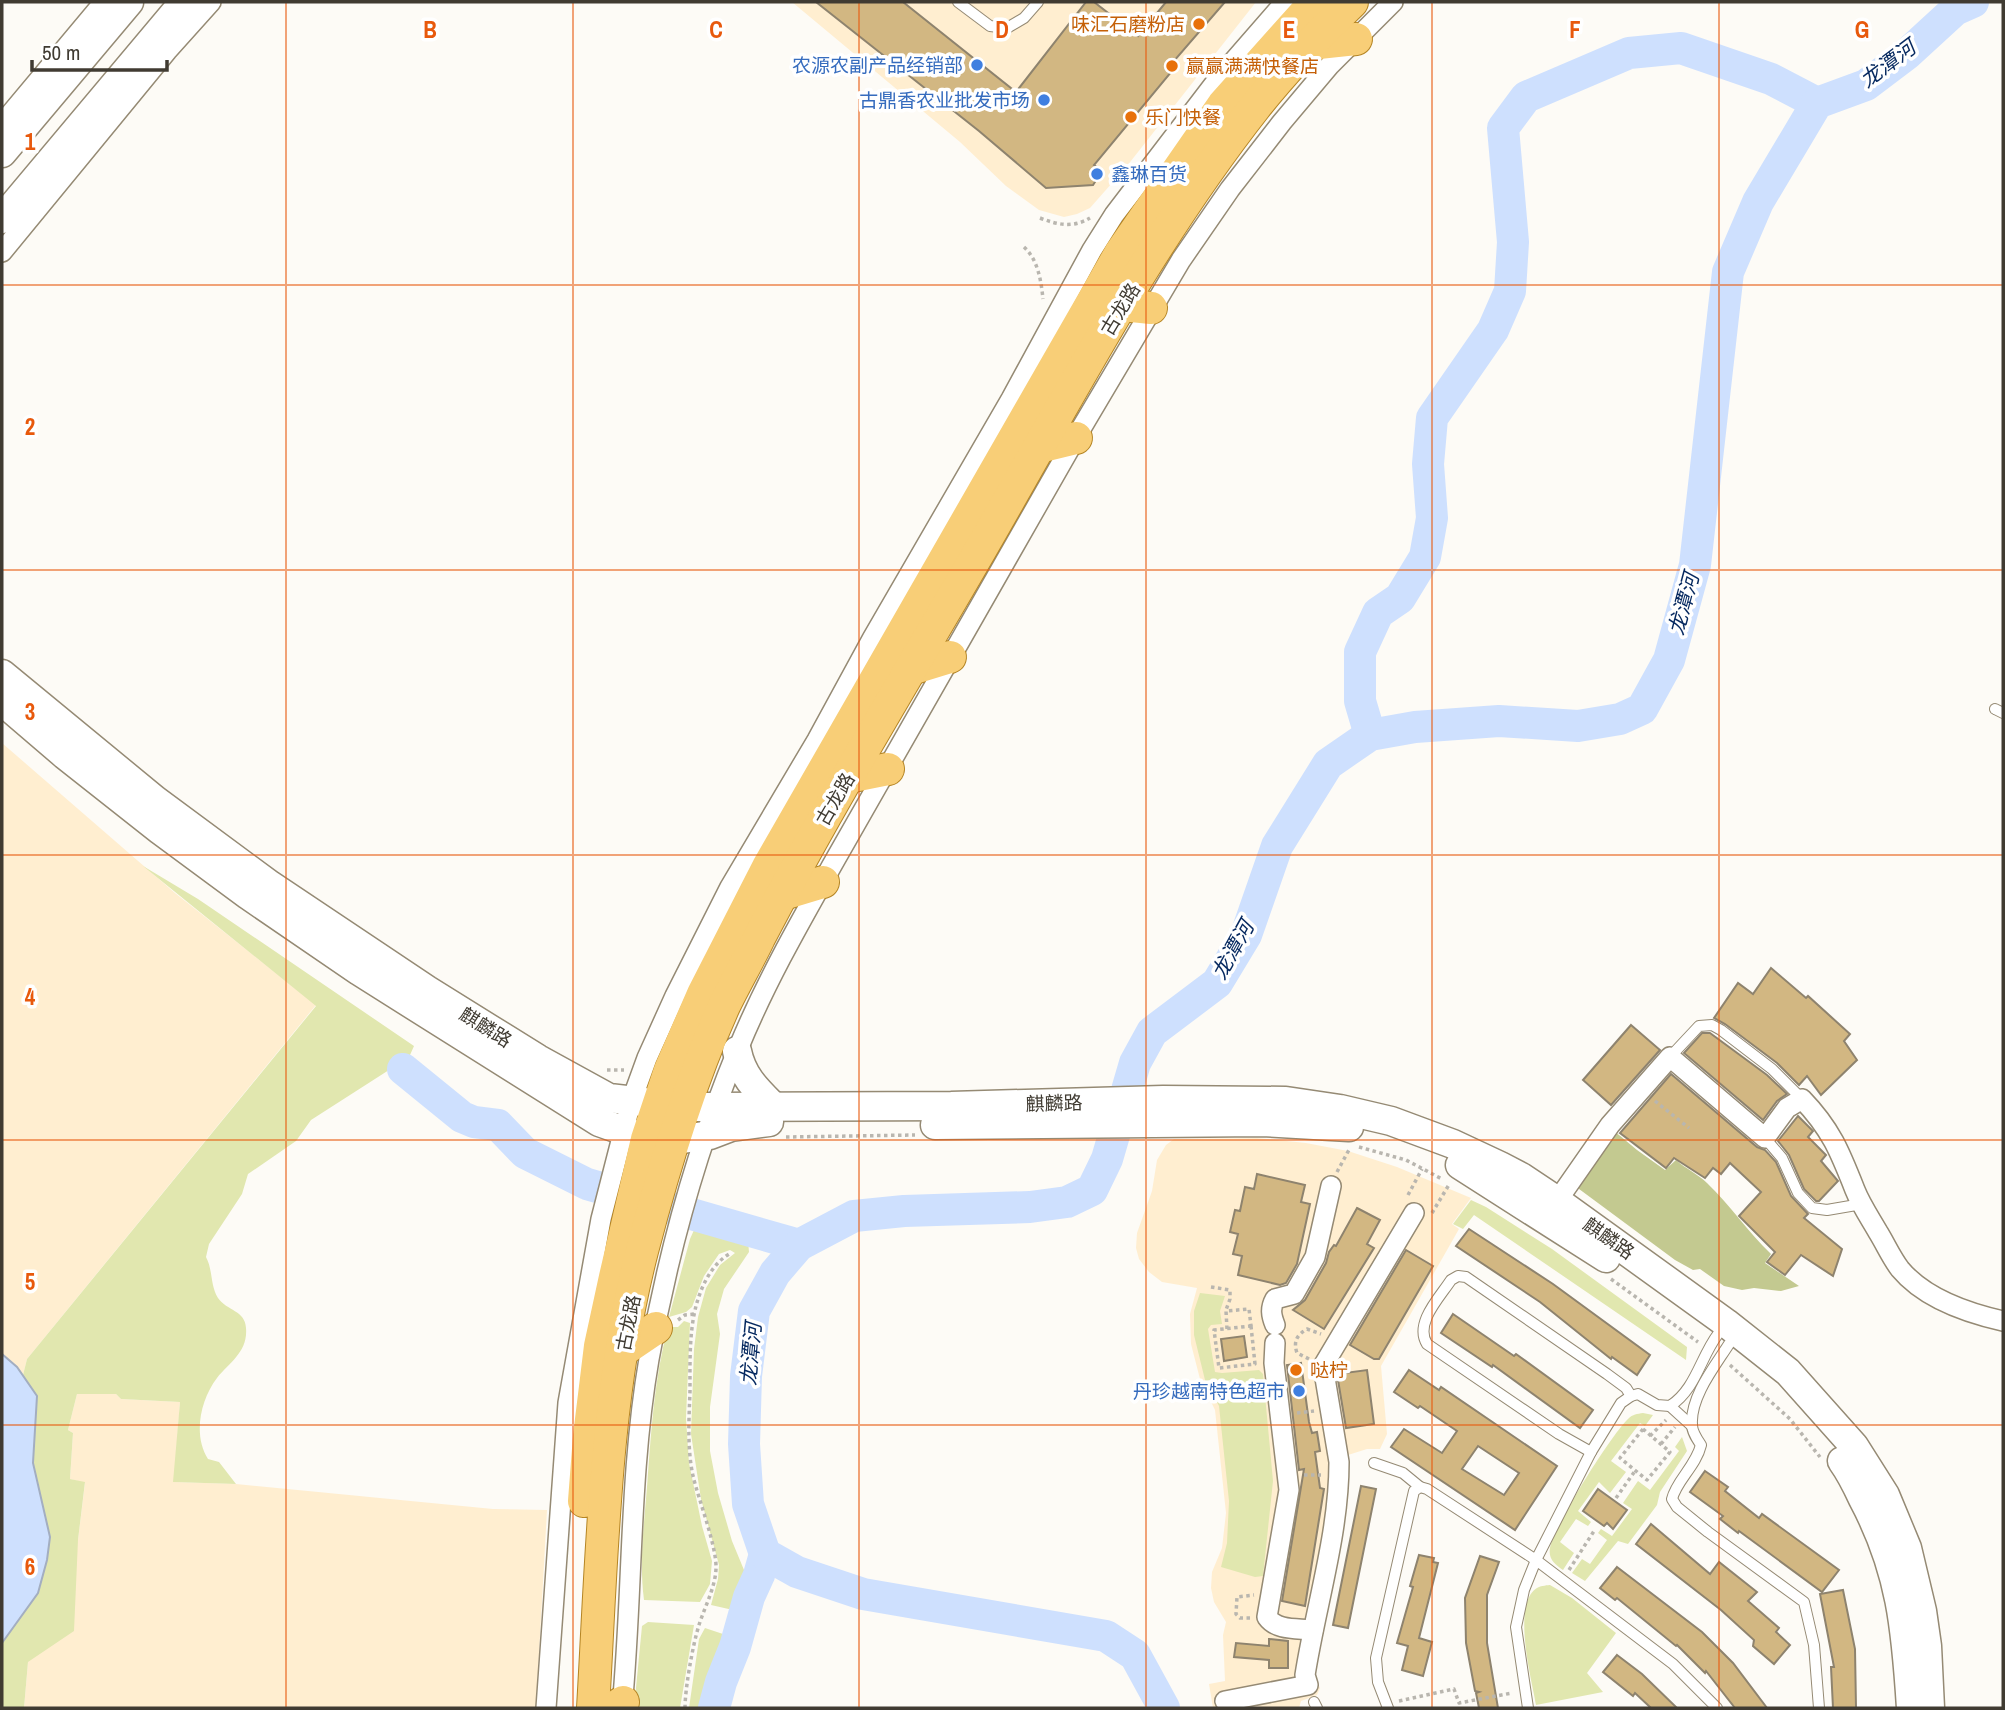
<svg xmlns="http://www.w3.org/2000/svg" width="2005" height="1710" font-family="'Archivo Narrow','Noto Sans SC',sans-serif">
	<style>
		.built { fill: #ffeed0 }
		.green { fill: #e1e7af }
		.forest { fill: #c3c990 }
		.water { fill: #cee0fe; stroke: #a3aec1; stroke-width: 2 }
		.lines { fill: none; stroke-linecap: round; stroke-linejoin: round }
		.river { stroke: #cee0fe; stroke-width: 32 }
		.building { fill: #d2b782; stroke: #8e836e; stroke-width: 2; fill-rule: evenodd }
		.lane-casing { stroke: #958a74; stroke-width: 12 }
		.street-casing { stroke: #958a74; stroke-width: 22 }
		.secondary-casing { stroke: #958a74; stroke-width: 31 }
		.primary-casing { stroke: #b58524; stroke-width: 34 }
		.path { stroke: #b9b6af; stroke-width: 3.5; stroke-dasharray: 3.5 3.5; stroke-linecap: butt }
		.lane { stroke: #fff; stroke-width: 10 }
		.street { stroke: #fff; stroke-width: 19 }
		.secondary { stroke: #fff; stroke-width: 28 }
		.primary { stroke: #f8ce77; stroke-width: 32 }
		.grid { fill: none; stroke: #e8590c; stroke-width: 2; stroke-opacity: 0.55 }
		.food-dot { fill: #e8710a; stroke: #fff; stroke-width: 2.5 }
		.shop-dot { fill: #3f7fe0; stroke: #fff; stroke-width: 2.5 }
		.labels { text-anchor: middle; stroke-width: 7; stroke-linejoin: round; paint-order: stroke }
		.food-label { font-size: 19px; fill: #c56008; stroke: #fff; text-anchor: start }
		.shop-label { font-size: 19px; fill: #366cbe; stroke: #fff; text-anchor: end }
		.street-label { font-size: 19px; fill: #403b32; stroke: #fff }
		.water-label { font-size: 21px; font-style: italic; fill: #05285f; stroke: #fff }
		.grid-label { font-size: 23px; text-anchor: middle; font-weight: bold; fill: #e8590c; stroke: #fff; stroke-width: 7; stroke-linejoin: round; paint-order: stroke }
	</style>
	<rect width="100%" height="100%" fill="#fdfbf6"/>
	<!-- built -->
	<g class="built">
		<polygon points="792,2 1256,2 1127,166 1090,208 1077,214 1064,217 1039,210 1006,186 960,142"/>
		<polygon points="2,743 175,893 316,1005 27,1359 23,1375 2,1354"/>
		<polygon points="1257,1138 1306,1143 1348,1151 1397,1167 1471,1198 1452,1224 1459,1229 1381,1366 1387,1434 1380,1449 1367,1449 1348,1455 1347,1477 1312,1670 1320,1688 1317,1695 1301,1701 1299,1708 1213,1708 1209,1684 1225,1681 1223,1635 1226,1622 1214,1602 1211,1588 1212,1572 1222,1548 1226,1513 1215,1410 1200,1379 1191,1344 1190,1314 1197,1288 1162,1282 1149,1272 1139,1259 1136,1248 1137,1233 1152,1191 1157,1160 1166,1145 1174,1139"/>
		<polygon points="77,1394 116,1394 121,1399 180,1402 174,1482 236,1484 493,1509 547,1510 536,1708 24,1708 28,1662 78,1540 85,1483 70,1479 73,1433 68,1430"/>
	</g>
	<!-- green -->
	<g class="green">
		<path d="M143,866L198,899L414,1046L410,1055L403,1061L311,1120L296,1141L248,1174L242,1194L209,1244L206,1257C213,1270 210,1285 218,1298C227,1311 245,1310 246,1328C248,1352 230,1362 217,1378C200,1400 193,1436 208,1459L219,1462L236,1484L173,1482L180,1402L121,1399L116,1394H77L68,1430L73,1433L70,1479L85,1482L78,1540L74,1631L28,1662L24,1708H2V1643L38,1593L47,1560L50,1537L33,1463L37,1396L23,1375L27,1359L316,1006Z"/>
		<polygon points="1471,1200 1486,1207 1552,1249 1687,1347 1686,1360 1474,1215 1463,1229 1453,1224"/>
		<polygon points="700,1228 748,1241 749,1252 724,1289 717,1314 720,1334 710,1407 710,1451 718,1493 732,1541 744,1570 746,1582 739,1607 733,1610 711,1605 718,1579 719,1565 701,1499 691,1434 694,1349 698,1317 706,1288 720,1265 735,1253 730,1250 719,1254 704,1276 692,1307 686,1312 669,1317 690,1239 694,1230"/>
		<polygon points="1200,1293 1225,1296 1220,1311 1222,1324 1211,1325 1208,1329 1215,1372 1222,1373 1259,1370 1263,1374 1273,1481 1263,1576 1255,1577 1221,1567 1227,1543 1229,1501 1219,1406 1205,1380 1194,1335 1194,1311"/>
		<path d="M684,1321L690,1323L686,1418L689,1463L702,1526L712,1561L710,1584L700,1602L644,1600C639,1562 644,1525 647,1487C651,1434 654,1379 668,1327H678Z"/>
		<path d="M1643,1413L1653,1415L1645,1426L1640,1423L1611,1461L1626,1472L1610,1493L1599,1482L1578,1511L1591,1522L1588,1526L1576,1519L1560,1542L1574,1553L1563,1570C1555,1564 1548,1559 1550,1548C1553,1527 1612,1434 1628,1419C1633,1414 1637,1414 1643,1413Z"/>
		<polygon points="1682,1437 1687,1451 1660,1492 1657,1505 1628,1544 1618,1541 1585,1581 1572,1573 1582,1559 1590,1564 1607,1540 1598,1533 1601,1529 1612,1536 1632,1509 1623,1503 1638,1481 1650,1490 1679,1451 1675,1447"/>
		<path d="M1550,1585L1572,1598L1616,1633L1587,1673L1603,1692L1536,1705C1532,1680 1510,1600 1539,1587C1540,1586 1549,1585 1550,1585Z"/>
		<polygon points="648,1622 694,1625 680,1708 634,1708 642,1626"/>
		<polygon points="705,1628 726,1635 726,1647 712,1672 703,1708 689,1708 699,1639"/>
	</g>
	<!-- forest -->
	<path class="forest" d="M1613,1130L1637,1150L1665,1170L1676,1160C1686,1169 1698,1174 1707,1183C1730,1205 1748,1232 1771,1254L1765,1263L1799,1286L1781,1291L1754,1288L1742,1290L1724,1286L1700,1269L1693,1270L1675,1260L1575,1186Z"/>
	<!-- water -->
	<polygon class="water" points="2,1354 17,1367 37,1396 33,1463 50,1537 47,1560 38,1593 2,1643"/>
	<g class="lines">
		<!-- river -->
		<g class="river">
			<polyline points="1370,735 1360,701 1360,652 1378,613 1400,598 1425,557 1432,518 1428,464 1432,418 1493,330 1510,291 1513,242 1503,128 1526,97 1629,53 1681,48 1771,79 1817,103"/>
			<polyline points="403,1069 462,1117 474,1122 498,1125 525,1153 587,1184 799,1245"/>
			<polyline points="714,1708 721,1682 735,1647 749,1597 759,1575 765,1554"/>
			<polyline points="1164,1708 1135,1655 1106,1636 863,1594 797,1572 765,1554 748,1504 744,1444 746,1376 754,1311 775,1273 799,1245 854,1216 904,1211 1030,1207 1067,1202 1092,1190 1107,1159 1135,1063 1152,1032 1217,983 1246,935 1277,846 1328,764 1370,735 1415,727 1499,721 1578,726 1620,719 1642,709 1669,660 1695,565 1728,272 1758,202 1817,103 1866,85 1907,54 1955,10 1973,2"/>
		</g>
	</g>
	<!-- building -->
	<g class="building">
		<polygon points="816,2 903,2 1016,92 1086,2 1094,2 1138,36 1166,2 1225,2 1173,62 1177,65 1094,165 1102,171 1093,185 1046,188 979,131"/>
		<polygon points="1771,968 1806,998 1808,996 1850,1034 1844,1041 1857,1060 1821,1095 1807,1076 1799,1085 1777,1063 1725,1024 1714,1018 1738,983 1753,994"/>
		<polygon points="1631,1025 1660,1050 1611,1105 1583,1080"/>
		<polygon points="1710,1033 1767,1075 1787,1094 1777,1101 1763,1120 1684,1053 1702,1033"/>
		<polygon points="1671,1074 1757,1147 1765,1150 1776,1162 1791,1196 1808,1214 1804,1218 1842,1249 1833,1276 1801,1255 1785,1275 1767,1262 1775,1252 1739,1216 1761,1192 1730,1163 1721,1174 1713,1168 1705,1178 1674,1158 1666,1168 1620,1133"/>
		<polygon points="1798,1116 1813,1131 1808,1137 1826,1155 1821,1161 1838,1181 1819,1201 1816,1201 1804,1189 1789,1155 1778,1141"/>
		<polygon points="1257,1174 1305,1185 1301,1202 1310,1204 1297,1264 1286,1283 1280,1285 1238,1275 1242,1256 1233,1254 1238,1234 1230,1232 1235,1210 1240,1211 1245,1187 1254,1189"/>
		<polygon points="1357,1208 1380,1220 1367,1244 1374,1248 1324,1329 1293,1310 1305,1300 1326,1263 1329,1252 1334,1245 1336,1246"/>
		<polygon points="1469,1229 1553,1284 1650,1355 1637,1375 1612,1357 1611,1359 1540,1302 1456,1246"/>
		<polygon points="1406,1250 1433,1266 1379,1359 1374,1359 1350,1345"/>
		<polygon points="1453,1314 1514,1356 1516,1354 1593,1410 1580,1428 1493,1365 1492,1367 1441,1333"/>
		<polygon points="1244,1336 1247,1357 1224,1361 1221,1339"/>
		<polygon points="1301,1363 1309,1422 1312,1433 1317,1432 1320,1451 1315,1452 1320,1488 1324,1489 1305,1606 1282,1601 1304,1469 1299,1470 1287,1365"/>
		<polygon points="1367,1370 1374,1424 1346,1428 1337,1374"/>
		<path d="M1409,1370L1439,1390L1441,1387L1557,1466L1515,1530L1391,1447L1404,1429L1442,1453L1457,1431L1420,1406L1418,1408L1394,1392ZM1478,1446L1519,1473L1504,1495L1462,1469Z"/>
		<polygon points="1705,1471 1728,1487 1725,1491 1759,1518 1762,1514 1839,1570 1822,1592 1739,1531 1738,1533 1720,1519 1723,1516 1690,1492"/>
		<polygon points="1361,1486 1376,1489 1348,1628 1333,1625"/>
		<polygon points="1598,1489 1627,1510 1613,1529 1607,1523 1604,1526 1583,1511"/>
		<polygon points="1651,1524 1710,1574 1719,1562 1757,1592 1748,1601 1779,1628 1776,1632 1790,1645 1774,1664 1753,1646 1754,1640 1721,1610 1636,1544"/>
		<polygon points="1419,1555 1434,1558 1433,1562 1438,1563 1419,1638 1432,1642 1423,1676 1402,1670 1408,1646 1397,1643 1413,1587 1410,1586"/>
		<polygon points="1480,1556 1499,1562 1487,1595 1487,1643 1498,1708 1479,1708 1476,1693 1479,1692 1475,1691 1466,1643 1465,1598"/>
		<polygon points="1617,1567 1702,1632 1733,1663 1767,1708 1735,1708 1706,1671 1705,1673 1677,1645 1676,1646 1617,1598 1615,1600 1600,1588"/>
		<polygon points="1843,1590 1855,1649 1856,1708 1833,1708 1831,1667 1834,1667 1820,1594"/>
		<polygon points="1269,1639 1288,1641 1288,1668 1269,1668 1269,1660 1234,1657 1236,1643 1269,1646"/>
		<polygon points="1617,1655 1642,1674 1677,1708 1651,1708 1635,1693 1633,1696 1603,1672"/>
	</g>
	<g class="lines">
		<!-- lane casing -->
		<g class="lane-casing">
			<g id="lane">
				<polyline points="958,2 990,26 1007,28 1024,18 1038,2"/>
				<polyline points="1995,709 2003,713"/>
				<polyline points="1670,1057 1699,1026 1712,1025 1721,1030 1772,1069 1802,1099"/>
				<polyline points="1765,1138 1782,1158 1798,1193 1812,1208 1827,1210 1862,1204"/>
				<path d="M1729,1344C1715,1366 1690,1397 1692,1425C1692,1432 1697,1439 1701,1445C1696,1466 1676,1481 1672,1499L1677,1507L1708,1532L1804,1602L1814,1645L1819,1708"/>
				<polyline points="1670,1406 1692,1426"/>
				<path d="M1591,1452L1559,1434L1427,1344C1414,1323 1440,1297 1451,1280L1458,1276L1466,1277L1607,1374L1626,1388L1631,1396"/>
				<polyline points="1374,1463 1403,1473 1420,1487"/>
				<polyline points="1314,1702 1317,1708"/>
				<path d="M1388,1708L1378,1682L1376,1658L1414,1491L1420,1487L1427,1489L1536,1560L1591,1452L1621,1403L1631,1396L1638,1394L1657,1405L1670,1406C1696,1389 1700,1358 1718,1334"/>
				<polyline points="1528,1708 1516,1627 1524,1590 1536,1560 1673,1664 1717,1708"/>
			</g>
		</g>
		<!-- street casing -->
		<g class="street-casing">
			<g id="street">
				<polyline points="2,124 104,2"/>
				<polyline points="2,252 167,51 211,2"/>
				<path d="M1557,1201L1610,1125L1670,1057L1765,1138L1787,1108L1802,1099C1831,1129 1840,1152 1855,1190C1861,1205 1870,1218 1878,1232C1886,1245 1891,1257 1900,1269C1925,1299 1967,1313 2003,1321"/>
				<path d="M1275,1325C1271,1315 1270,1308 1275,1299L1294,1294L1315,1257L1331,1186"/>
				<path d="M1275,1343L1274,1363L1289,1490L1267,1617C1277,1631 1297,1628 1313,1630"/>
				<path d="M1225,1701L1308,1685L1305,1675C1316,1605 1339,1534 1339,1462L1323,1366L1414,1213"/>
				<polyline points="546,1708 568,1403 601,1219 631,1102 647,1058 675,996 730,887 817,740 872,639 1011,399 1092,250 1114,215 1218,79 1285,2"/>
				<path d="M622,1708C633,1592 629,1474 649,1359C668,1253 697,1148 738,1049C765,983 800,922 835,860L1082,427L1181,260L1230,189L1282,122L1330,65L1393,2"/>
			</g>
		</g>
		<!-- secondary casing -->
		<g class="secondary-casing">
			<g id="secondary">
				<polyline points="2,153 129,2"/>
				<polyline points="2,219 184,2"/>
				<polyline points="2,674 155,800 270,885 427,990 538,1059 609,1098 686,1107 717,1107 951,1106 1163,1100 1286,1101 1340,1109 1391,1121 1453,1144 1500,1166 1521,1177 1557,1201 1726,1323 1788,1372 1854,1446 1885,1495 1907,1548 1922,1611 1927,1646 1930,1708"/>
				<polyline points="2,701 65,755 160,830 248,895 359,971 599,1122 647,1139 676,1140 710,1135 731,1127 769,1122"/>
				<path d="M737,1051C742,1076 756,1089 774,1107"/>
				<polyline points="935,1125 1262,1122 1349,1127"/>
				<polyline points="1460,1165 1606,1258"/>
				<path d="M1842,1461C1850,1472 1857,1486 1863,1499C1901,1570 1906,1629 1911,1708"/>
			</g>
		</g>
		<!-- primary casing -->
		<g class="primary-casing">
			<g id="primary">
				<polyline points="1309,44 1356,39"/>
				<polyline points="1122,305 1151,308"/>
				<polyline points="1039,447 1076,438"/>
				<polyline points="911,669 950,657"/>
				<polyline points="848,777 888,769"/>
				<polyline points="780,895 823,882"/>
				<polyline points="622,1351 656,1328"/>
				<polyline points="584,1501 589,1436 600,1346 615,1277 647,1139 670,1070 703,994 768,867 1121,252 1223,105 1315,2"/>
				<path d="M593,1708C602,1558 604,1398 642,1251C663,1170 689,1083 724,1006C735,983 748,961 759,938C828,805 907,677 982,547C1068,398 1148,243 1255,107C1285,69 1318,35 1352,2"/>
				<polyline points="614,1708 623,1702"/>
			</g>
		</g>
		<!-- path -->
		<g class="path">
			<path d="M1040,218C1058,225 1073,228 1090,218"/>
			<path d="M1024,247C1038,260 1041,280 1043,299"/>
			<polyline points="607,1070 624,1070"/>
			<polyline points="1655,1101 1689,1128"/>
			<polyline points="786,1137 915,1135"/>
			<polyline points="1359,1147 1406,1160 1442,1179"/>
			<polyline points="1337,1172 1350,1148"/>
			<polyline points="1408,1195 1422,1169"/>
			<polyline points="1432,1213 1450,1183"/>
			<polyline points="1611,1279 1698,1342"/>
			<polyline points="1211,1287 1230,1290 1230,1299 1226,1310"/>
			<polyline points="678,1320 685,1315 695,1314"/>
			<polygon points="1251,1326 1255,1364 1219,1368 1214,1330"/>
			<polyline points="1227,1329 1226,1311 1249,1309 1251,1326"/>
			<path d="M1309,1359L1297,1353C1293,1341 1297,1335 1307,1329L1321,1334"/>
			<polyline points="1730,1365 1790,1419 1820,1457"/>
			<polyline points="1297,1413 1314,1411"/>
			<polygon points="1643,1429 1670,1452 1647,1480 1620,1458"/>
			<polyline points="1650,1436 1666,1420"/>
			<polyline points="1661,1444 1675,1427"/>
			<polyline points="1304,1475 1321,1475"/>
			<polyline points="1616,1498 1635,1471"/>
			<polyline points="1569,1570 1594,1531"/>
			<polyline points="1250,1618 1240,1618 1236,1614 1237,1597 1254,1595"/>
			<polyline points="1399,1701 1454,1689 1459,1703 1512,1693"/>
			<path d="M685,1708C685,1688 693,1644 699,1625C705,1606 715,1588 716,1569C717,1547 699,1501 693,1476C687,1448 689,1419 690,1391C690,1364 689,1333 696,1306C701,1287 711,1265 729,1254"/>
		</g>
		<!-- lane -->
		<use href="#lane" class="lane"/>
		<!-- street -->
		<use href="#street" class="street"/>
		<!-- secondary -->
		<use href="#secondary" class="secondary"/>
		<!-- primary -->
		<use href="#primary" class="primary"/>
	</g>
	<!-- grid -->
	<path class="grid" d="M286,2V1708M573,2V1708M859,2V1708M1146,2V1708M1432,2V1708M1719,2V1708M2,285H2003M2,570H2003M2,855H2003M2,1140H2003M2,1425H2003"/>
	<!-- markers -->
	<g class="food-dot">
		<circle cx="1199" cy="24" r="7"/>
		<circle cx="1172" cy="66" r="7"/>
		<circle cx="1131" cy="117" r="7"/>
		<circle cx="1296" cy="1370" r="7"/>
	</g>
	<g class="shop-dot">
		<circle cx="977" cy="65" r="7"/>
		<circle cx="1044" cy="100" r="7"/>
		<circle cx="1097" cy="174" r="7"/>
		<circle cx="1299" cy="1391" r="7"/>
	</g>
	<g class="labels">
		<!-- food labels -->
		<g class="food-label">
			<text x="1185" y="31" text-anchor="end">味汇石磨粉店</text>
			<text x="1186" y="73">赢赢满满快餐店</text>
			<text x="1145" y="124">乐门快餐</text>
			<text x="1310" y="1377">哒柠</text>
		</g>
		<!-- shop labels -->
		<g class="shop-label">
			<text x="963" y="72">农源农副产品经销部</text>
			<text x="1030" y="107">古鼎香农业批发市场</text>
			<text x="1111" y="181" text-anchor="start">鑫琳百货</text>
			<text x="1285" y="1398">丹珍越南特色超市</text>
		</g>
		<!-- street labels -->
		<g class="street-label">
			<text transform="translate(1120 309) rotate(-59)" y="7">古龙路</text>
			<text transform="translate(835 799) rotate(-60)" y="7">古龙路</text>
			<text transform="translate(486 1027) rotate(32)" y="7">麒麟路</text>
			<text transform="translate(1054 1103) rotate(-2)" y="7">麒麟路</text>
			<text transform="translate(1609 1238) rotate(35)" y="7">麒麟路</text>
			<text transform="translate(628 1323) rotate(-79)" y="7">古龙路</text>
		</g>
		<!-- water labels -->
		<g class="water-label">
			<text transform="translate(1888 64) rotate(-37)" y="7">龙潭河</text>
			<text transform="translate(1684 604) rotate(-75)" y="7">龙潭河</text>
			<text transform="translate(1233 950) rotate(-61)" y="7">龙潭河</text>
			<text transform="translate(751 1354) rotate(-85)" y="7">龙潭河</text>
		</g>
	</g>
	<g class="grid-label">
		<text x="430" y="38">B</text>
		<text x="716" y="38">C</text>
		<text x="1002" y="38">D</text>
		<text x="1289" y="38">E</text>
		<text x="1575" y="38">F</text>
		<text x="1862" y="38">G</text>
		<text x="30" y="150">1</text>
		<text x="30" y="435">2</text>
		<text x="30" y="720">3</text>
		<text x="30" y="1005">4</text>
		<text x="30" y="1290">5</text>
		<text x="30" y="1575">6</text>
	</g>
	<!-- border -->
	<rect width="2005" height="1710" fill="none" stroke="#403b32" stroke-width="7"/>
	<!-- scale -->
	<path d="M32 60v10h135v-10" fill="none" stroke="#403b32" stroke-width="3.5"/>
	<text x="42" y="60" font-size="21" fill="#403b32" stroke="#ffffff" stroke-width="5" paint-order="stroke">50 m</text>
</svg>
